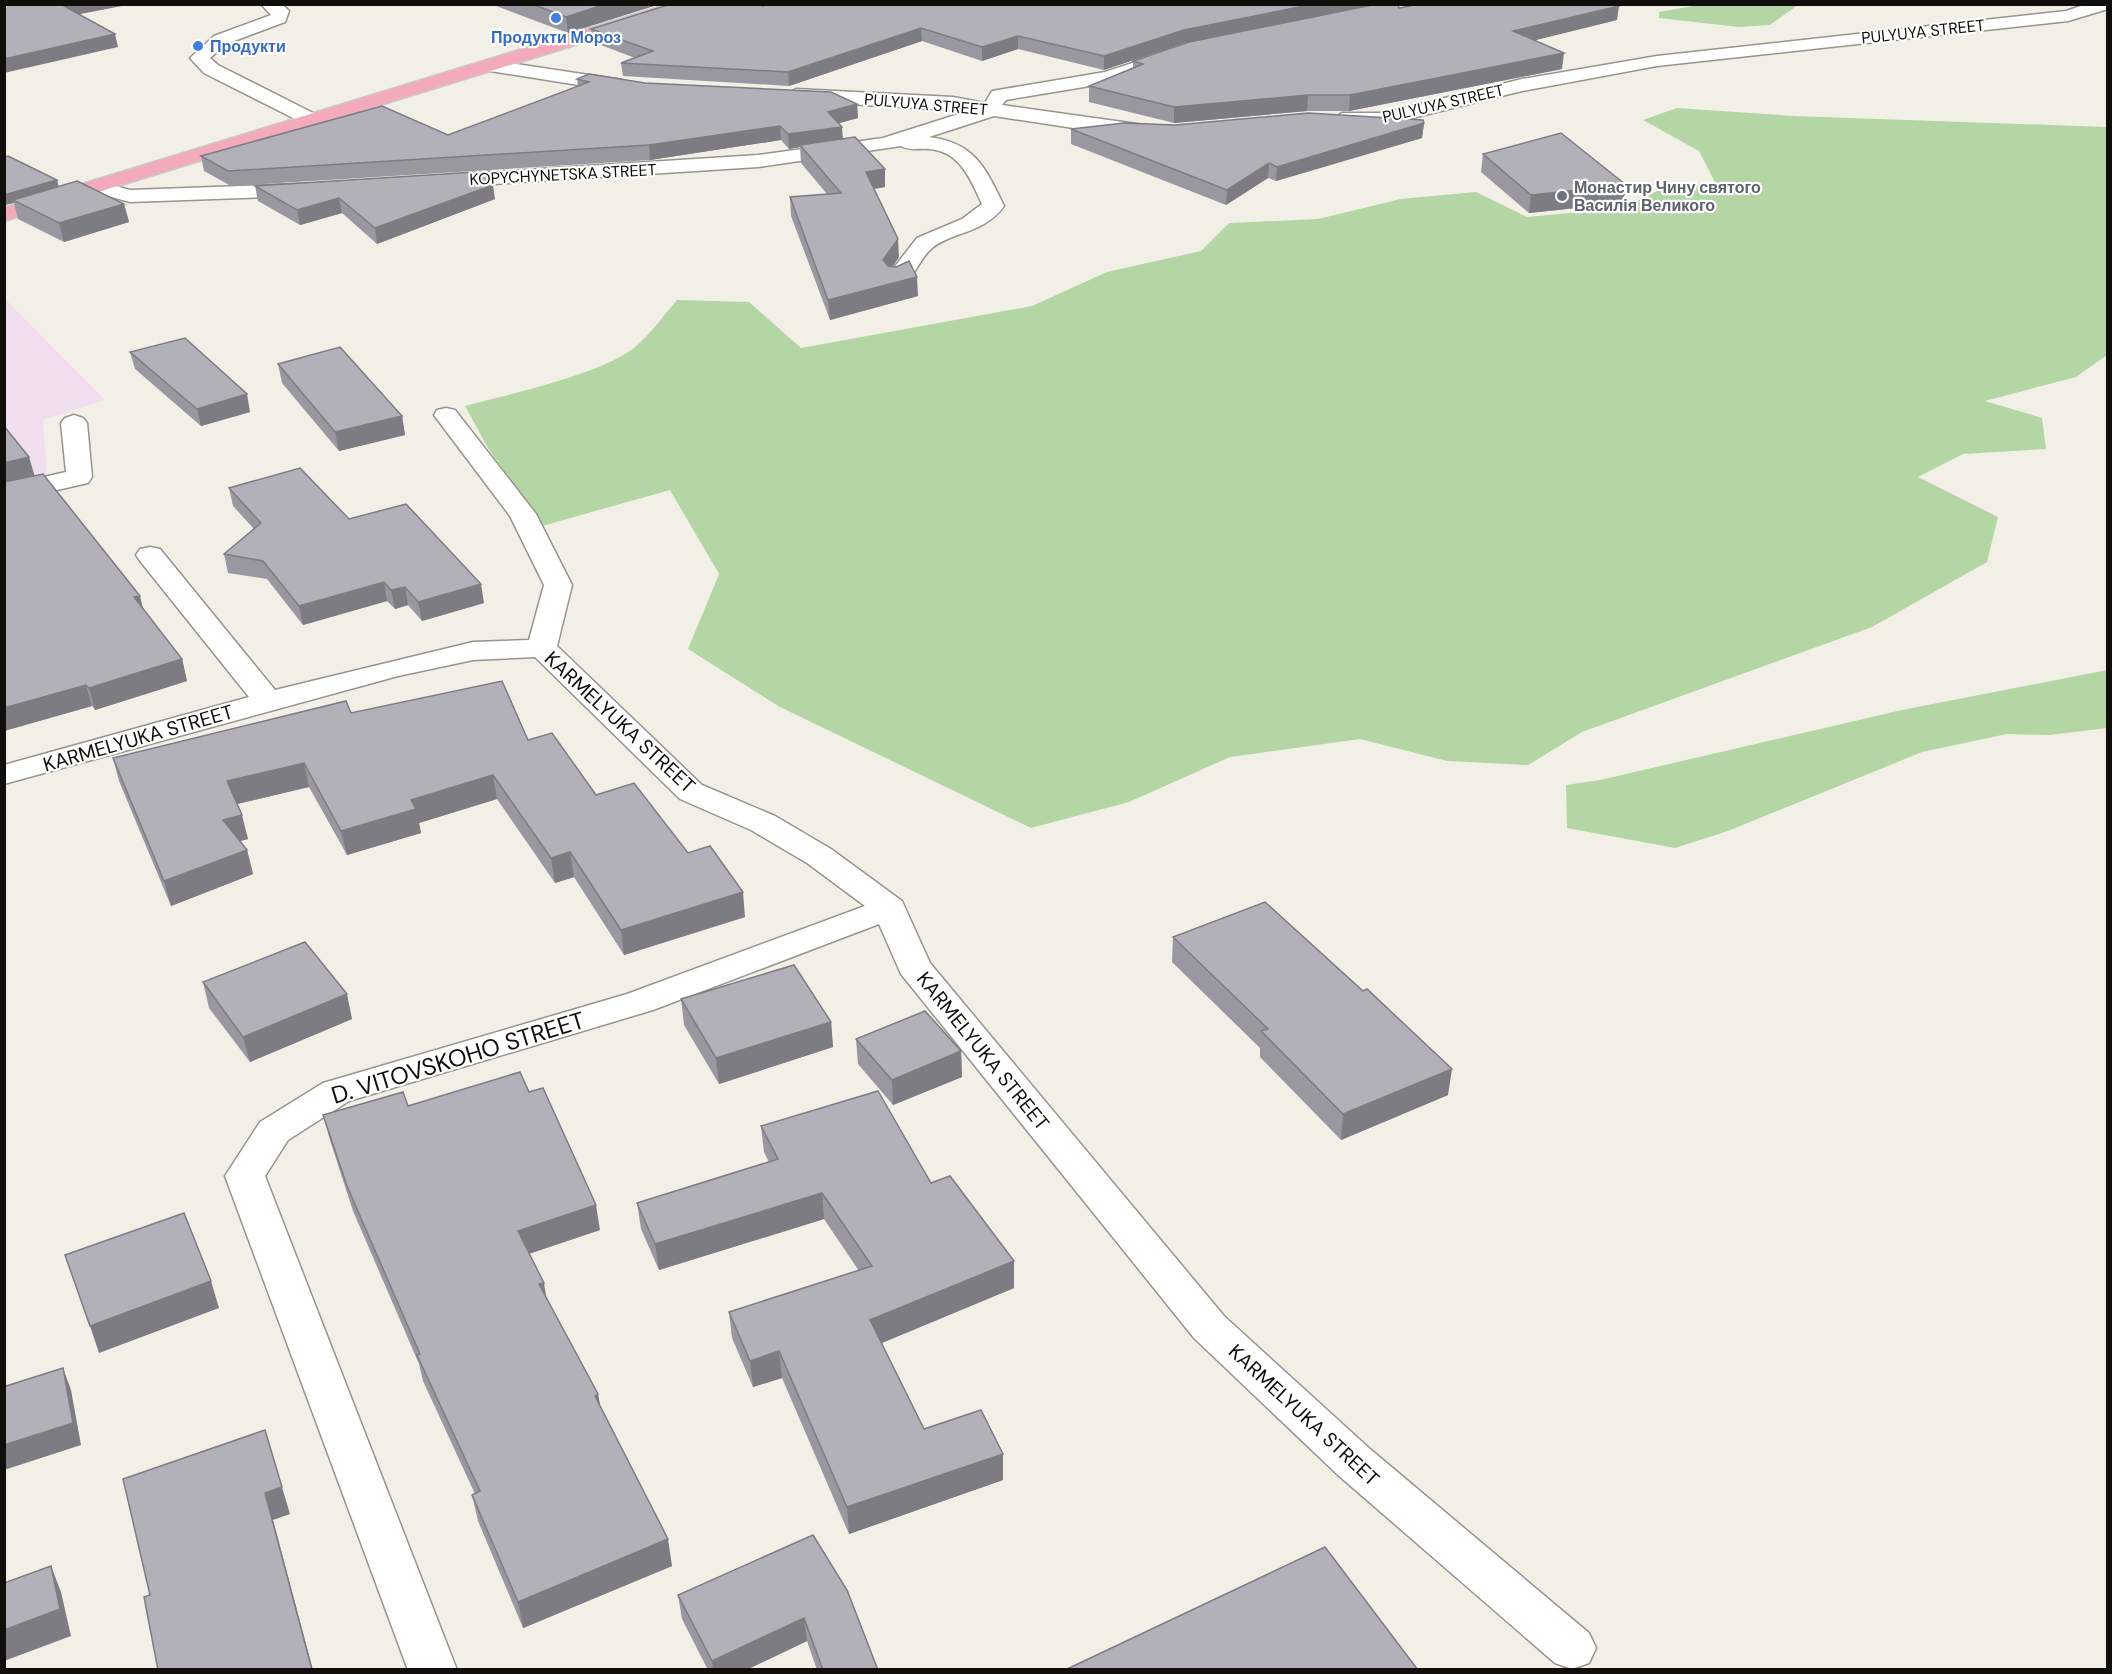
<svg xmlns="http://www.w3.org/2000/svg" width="2112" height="1674" font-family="'DM Sans',sans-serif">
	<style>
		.industrial { fill: #f1deef }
		.green { fill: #b4d6a4 }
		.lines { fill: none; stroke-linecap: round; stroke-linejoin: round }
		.minor-casing { stroke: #97948d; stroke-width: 3 }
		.major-casing { stroke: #cacac9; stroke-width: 3 }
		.minor { fill: #fff; fill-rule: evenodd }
		.major { fill: #f3abbb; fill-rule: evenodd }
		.wall { fill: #9998a0 }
		.shaded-wall { fill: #7d7c82 }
		.building { fill: #b2b1ba; stroke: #7d7c82; stroke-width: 1.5 }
		.shop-dot { fill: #3f7fe0; stroke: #fff; stroke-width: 2 }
		.worship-dot { fill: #6b7280; stroke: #fff; stroke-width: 2 }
		.labels { text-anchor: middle; stroke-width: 4.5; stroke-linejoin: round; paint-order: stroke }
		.far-street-label { font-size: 16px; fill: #0f0e0b; stroke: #fff }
		.far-shop-label { font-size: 16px; font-weight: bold; fill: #366cbe; stroke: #fff }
		.far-worship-label { font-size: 16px; font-weight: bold; fill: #5b616d; stroke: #fff; text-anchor: start }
		.street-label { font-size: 20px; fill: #0f0e0b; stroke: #fff }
		.near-street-label { font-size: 24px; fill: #0f0e0b; stroke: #fff }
	</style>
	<rect width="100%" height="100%" fill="#f2efe7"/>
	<!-- industrial -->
	<polygon class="industrial" points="4,298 105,400 43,420 47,477 4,487"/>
	<!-- green -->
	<g class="green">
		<polygon points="1704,4 1798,4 1798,5 1770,25 1739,27 1659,18 1659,12"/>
		<path d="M1677,108L1793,116L2107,127V355L2076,377L1985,401L2042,418L2046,449L1963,454L1918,477L1998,517L1987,562L1872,627L1582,732L1528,765L1447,761L1360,739L1230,757L1129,802L1031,828L780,707L688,649L719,574L670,490L542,526L488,448L465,406C507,395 601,374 634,348C650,335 664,315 677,300L749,302L801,348L1032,306L1107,272L1201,251L1229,223L1318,219L1401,199L1476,192L1527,217L1623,208L1665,187L1716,184L1699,151L1643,120Z"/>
		<polygon points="2107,670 2107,728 2050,735 2007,734 1922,752 1728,831 1675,848 1567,828 1566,785 1600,780 1902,710"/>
	</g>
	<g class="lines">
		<!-- minor casing -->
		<g class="minor-casing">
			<g id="minor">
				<polygon points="261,4 282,4 289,11 285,22 226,44 210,58 218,65 319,116 322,120 319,124 305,124 204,73 190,58 214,36 271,15"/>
				<polygon points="1388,4 1422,4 1420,8 1354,22 1345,17 1348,13"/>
				<polygon points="2087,4 2108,4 2108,9 2068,21 1657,66 1522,91 1384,125 1342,125 1332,119 1342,113 1384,113 1522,79 1657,56 2066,11"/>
				<path d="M1163,53L1172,58L1169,62L1108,83L1006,100L1002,105L1151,126L1154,130L1151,134L1119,135L994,116L929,137C975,143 985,167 1004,206C984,234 953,231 932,248C917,260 913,289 889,283L886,278L917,238L962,219L982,204C971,180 960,151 929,149C919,148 910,151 901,146L758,167L447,187L440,185L437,181L440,177L447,175L758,155L883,138L968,111L796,101L787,95L796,89L953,97L985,103L992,91L1105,72Z"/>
				<polygon points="490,60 622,80 631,86 622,92 484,70 481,66 484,62"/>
				<polygon points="96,181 130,190 300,184 307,186 310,190 307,194 300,196 130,202 89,191 86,187 89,183"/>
				<polygon points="446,408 455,410 536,514 572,585 557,646 702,785 775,816 831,849 902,901 930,963 1224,1316 1370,1449 1589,1633 1596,1648 1589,1663 1572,1669 1555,1663 1338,1475 1194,1338 901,974 879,924 653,1010 349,1101 288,1140 265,1176 457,1670 408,1670 225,1176 260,1122 323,1083 627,994 865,906 807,863 751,830 680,799 535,657 473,660 398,676 4,784 4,765 249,697 140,561 136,555 140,549 150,547 160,549 275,690 473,642 529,640 544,585 510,516 434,415 437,410"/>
				<polygon points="74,415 83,418 87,423 92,477 88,483 4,502 4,486 66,472 61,423 65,418"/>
			</g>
		</g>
		<!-- major casing -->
		<g class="major-casing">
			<polygon id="major" points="669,4 697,4 695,8 4,221 4,208"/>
		</g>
		<!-- minor -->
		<use href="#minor" class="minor"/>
		<!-- major -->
		<use href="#major" class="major"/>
	</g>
	<!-- wall -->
	<g class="wall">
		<polygon points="491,4 660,4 568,33"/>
		<polygon points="763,6 1399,8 1617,20 1535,40 1562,69 1349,111 1307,111 1174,123 1089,102 1089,86 1133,68 1133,61 1284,23 1184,43 1104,70 1018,49 982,61 922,41 789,86 623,76 621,63 635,58 593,42 591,29"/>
		<polygon points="577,79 645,83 857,104 858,118 839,123 843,139 885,169 885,187 874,189 899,257 893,266 918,296 830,320 791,216 790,197 827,194 801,163 800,147 789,149 781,140 650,160 231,186 204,171 201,156 448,135 578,87"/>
		<polygon points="1424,123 1422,138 1276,181 1268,178 1226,205 1071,144 1071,129 1175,125"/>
		<polygon points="1483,154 1626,185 1623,203 1529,213 1481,172"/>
		<polygon points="57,180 59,187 124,204 129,222 64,242 18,219 14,203 4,205"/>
		<polygon points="255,186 495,199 377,244 342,213 300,225 258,201"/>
		<polygon points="130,352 250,412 201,426 135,369"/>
		<polygon points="278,364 402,416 405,435 339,451 282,383"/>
		<polygon points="4,426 34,476 143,610 182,659 187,681 95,710 92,706 4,731"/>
		<polygon points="229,488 349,519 484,603 422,621 408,605 395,609 387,601 303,625 267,579 228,573 224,554 254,529 233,506"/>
		<polygon points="351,713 528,740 596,795 688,853 745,917 624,955 574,877 555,883 497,799 419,823 421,833 347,855 309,787 237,804 248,839 240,841 247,850 253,874 171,906 119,781 113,758"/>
		<polygon points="1173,937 1363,991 1448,1095 1341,1140 1260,1057 1260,1048 1172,962"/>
		<polygon points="203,982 352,1019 250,1062 209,1008"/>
		<polygon points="681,999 831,1022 833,1047 719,1084 684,1025"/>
		<polygon points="856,1039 961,1051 962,1077 893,1105 858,1064"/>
		<polygon points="529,1092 600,1230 529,1254 546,1298 598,1394 600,1406 672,1566 523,1628 478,1521 472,1495 475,1494 423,1381 419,1364 353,1211 330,1140 323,1115"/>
		<polygon points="761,1126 931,1183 1014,1261 1014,1288 882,1343 924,1429 1003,1454 1003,1480 849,1534 782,1378 753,1387 732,1338 729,1312 859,1271 824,1219 659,1270 641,1229 637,1203 769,1162 764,1152"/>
		<polygon points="813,1535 878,1670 817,1670 807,1641 746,1670 708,1670 682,1619 678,1595"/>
	</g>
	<!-- shaded-wall -->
	<g class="shaded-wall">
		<polygon points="65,4 122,4 122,6 65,17 62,5"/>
		<polygon points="606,4 660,4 568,33 566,17"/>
		<polygon points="1314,4 1378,4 1184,43 1104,70 1104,56 1184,30"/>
		<polygon points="1619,6 1617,20 1512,46 1513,31"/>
		<polygon points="921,28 922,41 789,86 788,72"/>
		<polygon points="115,34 118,47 4,73 4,59"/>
		<polygon points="1018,36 1018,49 982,61 982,47"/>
		<polygon points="1564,53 1562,69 1349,111 1350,95"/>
		<polygon points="1308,95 1307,111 1174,123 1174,107"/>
		<polygon points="857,104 858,118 829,126 828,112"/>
		<polygon points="1424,123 1422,138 1276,181 1277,167"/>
		<polygon points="780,126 781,140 650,160 649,145"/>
		<polygon points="842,127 843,141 800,145 800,147 789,149 788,134"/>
		<polygon points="1269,163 1268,178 1226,205 1227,190"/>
		<polygon points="885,169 885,187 867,190 866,172"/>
		<polygon points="491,171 495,199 377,244 375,228"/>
		<polygon points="57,180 59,189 13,200 14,203 4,205 4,195"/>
		<polygon points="1626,185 1623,203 1529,213 1531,195"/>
		<polygon points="339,198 342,213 300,225 297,210"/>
		<polygon points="124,204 129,222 64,242 59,223"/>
		<polygon points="898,239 899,257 884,279 883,260"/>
		<polygon points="917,277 918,296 830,320 828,300"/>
		<polygon points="247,394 250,412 201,426 197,409"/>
		<polygon points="402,416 405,435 339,451 335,432"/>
		<polygon points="29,457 35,477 4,484 4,463"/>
		<polygon points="384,582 387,601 303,625 299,606"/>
		<polygon points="481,584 484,603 422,621 418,602"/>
		<polygon points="405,587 408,605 395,609 391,590"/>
		<polygon points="140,596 145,617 134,597"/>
		<polygon points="182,659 187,681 95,710 89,688"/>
		<polygon points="86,685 92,706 4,731 4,708"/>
		<polygon points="304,763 309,787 233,805 227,781"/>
		<polygon points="493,775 497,799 419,823 421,833 347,855 341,831 411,800"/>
		<polygon points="242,815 248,839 229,844 223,820"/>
		<polygon points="247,850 253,874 171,906 164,881"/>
		<polygon points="570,852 574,877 555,883 551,858"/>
		<polygon points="743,892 745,917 624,955 621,930"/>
		<polygon points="347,994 352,1019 250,1062 243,1037"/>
		<polygon points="831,1022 833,1047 719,1084 716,1058"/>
		<polygon points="961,1051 962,1077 893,1105 892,1080"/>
		<polygon points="1452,1069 1448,1095 1341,1140 1343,1114"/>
		<polygon points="822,1193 824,1219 659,1270 655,1244"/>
		<polygon points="596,1205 600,1230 522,1256 518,1231"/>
		<polygon points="1014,1261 1014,1288 872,1347 870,1320"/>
		<polygon points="211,1281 219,1308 99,1353 90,1326"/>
		<polygon points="544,1283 548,1308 539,1284"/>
		<polygon points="779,1351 782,1378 753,1387 750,1361"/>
		<polygon points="63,1368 71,1390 81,1445 4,1470 4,1445"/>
		<polygon points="598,1394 603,1421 595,1396"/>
		<polygon points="265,1430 290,1514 273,1520 313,1670 312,1670 265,1493"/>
		<polygon points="1003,1454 1003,1480 849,1534 847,1507"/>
		<polygon points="668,1539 672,1566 523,1628 518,1602"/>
		<polygon points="51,1566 61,1592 71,1636 4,1661 4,1630"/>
		<polygon points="804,1618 807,1641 746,1670 713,1670 712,1661"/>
	</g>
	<!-- building -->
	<g class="building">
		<polygon points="4,4 65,4 62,5 115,34 4,59"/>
		<polygon points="532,4 606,4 566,17"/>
		<polygon points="671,4 757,4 763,6 770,4 1314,4 1184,30 1104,56 1018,36 982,47 921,28 788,72 621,63 653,51 591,29"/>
		<polygon points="1377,4 1398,4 1399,8 1419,4 1616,4 1619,6 1513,31 1564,53 1350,95 1308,95 1174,107 1089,86 1143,64 1133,61 1189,42"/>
		<polygon points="589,74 645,83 831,92 857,104 828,112 842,127 788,134 780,126 649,145 228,171 201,156 382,106 448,135 589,82 577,79"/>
		<polygon points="1308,113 1423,120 1424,123 1277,167 1269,163 1227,190 1071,129 1124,123 1175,125"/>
		<polygon points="1561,133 1626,185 1531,195 1483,154"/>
		<polygon points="855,137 885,169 866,172 898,239 883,260 888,266 896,267 909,261 917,277 828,300 790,197 841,193 800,145"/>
		<polygon points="8,156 57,180 4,195 4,157"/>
		<polygon points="491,171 493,185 375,228 339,198 297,210 255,186"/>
		<polygon points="77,181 124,204 59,223 13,200"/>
		<polygon points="185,338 247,394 197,409 130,352"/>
		<polygon points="340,347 402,416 335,432 278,364"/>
		<polygon points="4,426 29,457 4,463"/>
		<polygon points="300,468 349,519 406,504 481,584 418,602 405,587 391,590 384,582 299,606 263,561 224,554 261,523 229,488"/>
		<polygon points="43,474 140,596 134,597 182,659 89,688 86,685 4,708 4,482"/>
		<polygon points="502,681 528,740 552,733 596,795 634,783 688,853 710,846 743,892 621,930 570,852 551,858 493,775 411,800 416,809 341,831 304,763 227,781 242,815 223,820 247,850 164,881 113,758 346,701 351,713"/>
		<polygon points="1265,902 1363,991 1367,989 1452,1069 1343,1114 1261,1031 1268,1029 1173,937"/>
		<polygon points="305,942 347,994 243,1037 203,982"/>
		<polygon points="794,965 831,1022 716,1058 681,999"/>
		<polygon points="925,1011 961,1051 892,1080 856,1039"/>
		<polygon points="520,1072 529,1092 543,1088 596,1205 518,1231 544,1283 539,1284 598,1394 595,1396 668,1539 518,1602 472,1495 480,1491 417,1355 420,1354 347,1186 323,1115 403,1092 408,1106"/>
		<polygon points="878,1091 931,1183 950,1176 1014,1261 870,1320 924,1429 981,1410 1003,1454 847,1507 779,1351 750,1361 729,1312 872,1266 822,1193 655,1244 637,1203 778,1159 761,1126"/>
		<polygon points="184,1213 211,1281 90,1326 65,1255"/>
		<polygon points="63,1368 73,1423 4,1445 4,1382 6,1386"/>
		<polygon points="265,1430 282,1487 265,1493 312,1670 158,1670 144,1597 150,1595 123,1479"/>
		<polygon points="813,1535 847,1590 878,1670 823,1670 804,1618 712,1661 678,1595"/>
		<polygon points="1325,1547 1418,1670 1065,1670"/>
		<polygon points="51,1566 60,1609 4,1630 4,1583"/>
	</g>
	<!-- markers -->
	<g class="shop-dot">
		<circle cx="556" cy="18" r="6"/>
		<circle cx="198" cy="46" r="6"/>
	</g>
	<circle class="worship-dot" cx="1562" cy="196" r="6"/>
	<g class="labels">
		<!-- far-street labels -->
		<g class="far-street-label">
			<text transform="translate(1923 31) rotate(-6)" y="6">PULYUYA STREET</text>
			<text transform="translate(1443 103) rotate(-13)" y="6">PULYUYA STREET</text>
			<text transform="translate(926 104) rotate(5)" y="6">PULYUYA STREET</text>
			<text transform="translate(563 174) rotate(-3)" y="6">KOPYCHYNETSKA STREET</text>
		</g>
		<!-- far-shop labels -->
		<g class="far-shop-label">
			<text x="556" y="43">Продукти Мороз</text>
			<text x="210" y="52" text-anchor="start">Продукти</text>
		</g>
		<!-- far-worship labels -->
		<g class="far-worship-label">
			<text x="1574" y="193">Монастир Чину святого<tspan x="1574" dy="18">Василія Великого</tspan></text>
		</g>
		<!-- street labels -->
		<g class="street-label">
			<text transform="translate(620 722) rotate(43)" y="7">KARMELYUKA STREET</text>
			<text transform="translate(138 738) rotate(-16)" y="7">KARMELYUKA STREET</text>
			<text transform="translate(983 1051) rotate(51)" y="7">KARMELYUKA STREET</text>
			<text transform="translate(1304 1415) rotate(43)" y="7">KARMELYUKA STREET</text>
		</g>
		<!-- near-street labels -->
		<g class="near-street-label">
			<text transform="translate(458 1058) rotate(-17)" y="8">D. VITOVSKOHO STREET</text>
		</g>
	</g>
	<!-- border -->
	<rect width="2112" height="1674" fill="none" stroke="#0f0e0b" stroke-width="12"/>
</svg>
